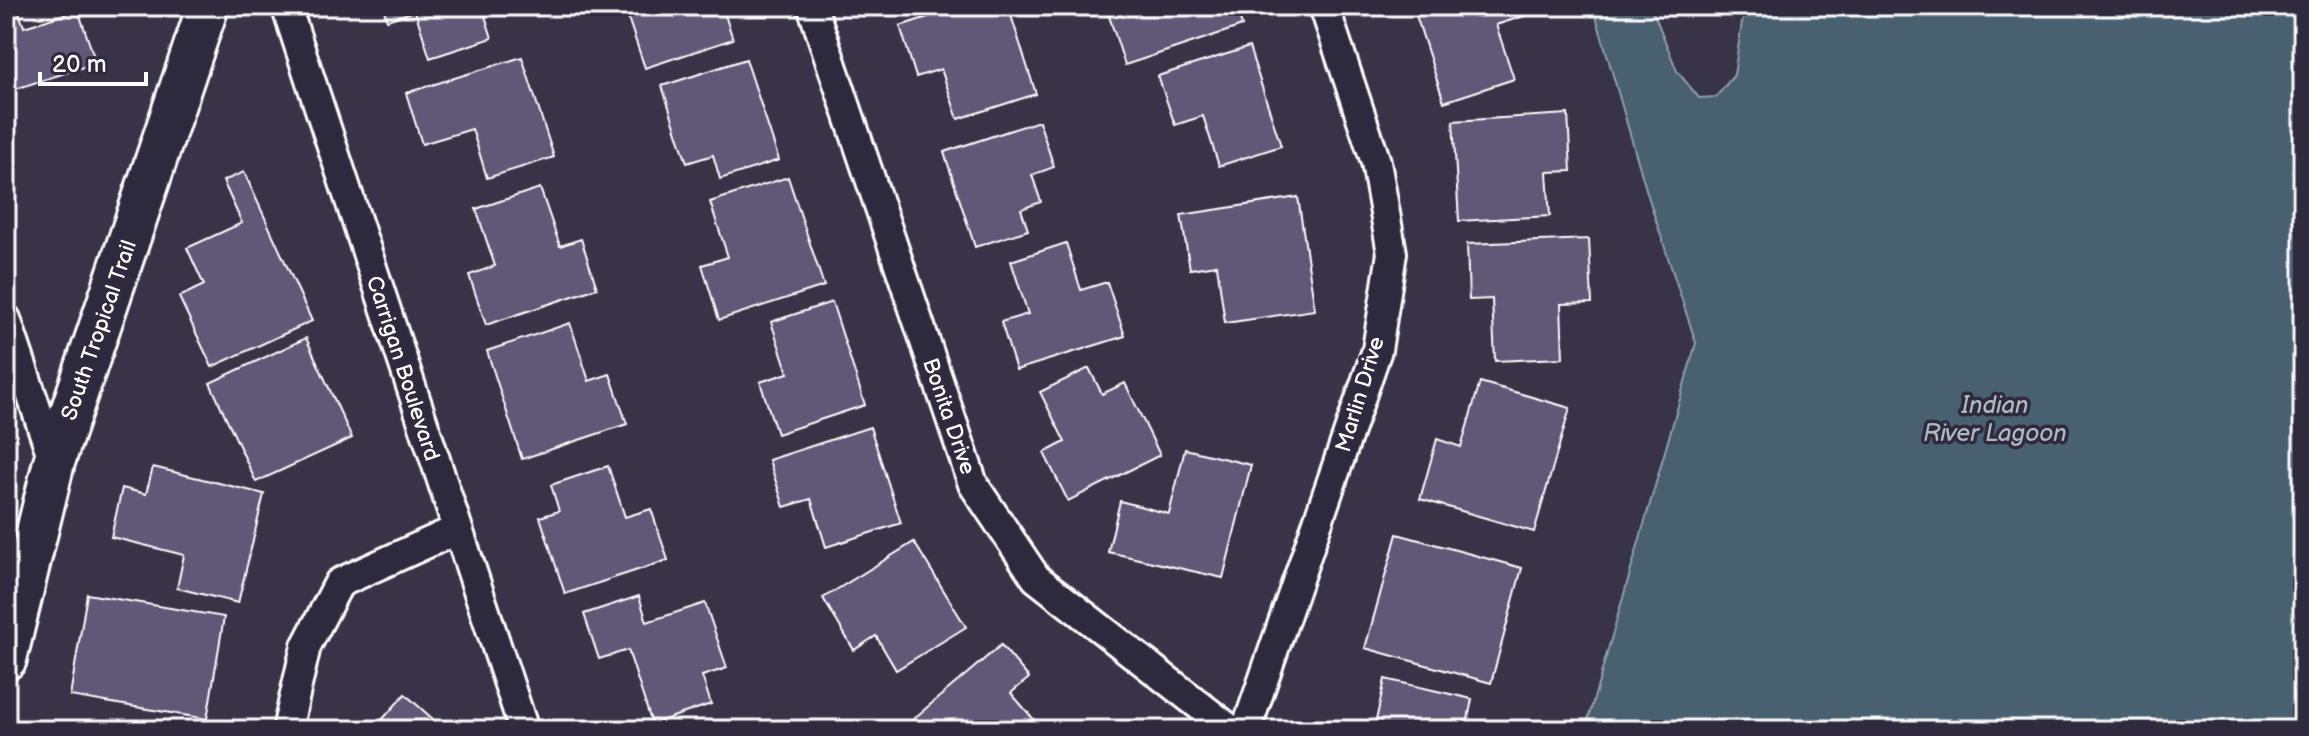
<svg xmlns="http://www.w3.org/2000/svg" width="2309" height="736" font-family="'Balsamiq Sans',sans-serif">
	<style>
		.water { fill: #486170; stroke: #91a0a9; stroke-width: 2 }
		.building { fill: #605976; stroke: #fff; stroke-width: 2 }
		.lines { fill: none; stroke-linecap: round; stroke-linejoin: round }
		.street-casing { stroke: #fff; stroke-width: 34 }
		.secondary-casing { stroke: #fff; stroke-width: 46 }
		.street { stroke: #2f2a3d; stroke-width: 28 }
		.secondary { stroke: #2f2a3d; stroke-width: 40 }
		.labels { text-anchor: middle; stroke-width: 7; stroke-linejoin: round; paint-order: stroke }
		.street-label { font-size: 22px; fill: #fff; stroke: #2f2a3d }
		.water-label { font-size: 24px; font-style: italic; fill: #adb8bf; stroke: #2f2a3d }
	</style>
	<rect width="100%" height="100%" fill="#393348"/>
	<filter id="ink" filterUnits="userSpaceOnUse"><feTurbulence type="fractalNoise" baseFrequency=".0125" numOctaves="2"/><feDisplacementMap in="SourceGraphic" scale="16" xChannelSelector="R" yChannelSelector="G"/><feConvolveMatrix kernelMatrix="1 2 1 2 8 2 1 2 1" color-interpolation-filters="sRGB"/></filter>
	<g filter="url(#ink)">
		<!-- water -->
		<polygon class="water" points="1593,6 1651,6 1677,71 1699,98 1716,97 1734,75 1742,22 1750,6 2303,6 2303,730 1585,730 1696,343 1648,196"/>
		<!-- building -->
		<g class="building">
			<polygon points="6,6 17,6 24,27 78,10 96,63 6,92"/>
			<polygon points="383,6 482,6 492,38 430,58 415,11 387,20"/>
			<polygon points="624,6 722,6 733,39 645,68"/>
			<polygon points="962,6 1008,6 1036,94 958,119 941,69 916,77 900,26"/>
			<polygon points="1129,6 1236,6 1242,26 1125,65 1108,13"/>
			<polygon points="1413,6 1521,6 1524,16 1496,25 1514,79 1444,102"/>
			<polygon points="1249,47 1281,146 1219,166 1203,116 1175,125 1158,76"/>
			<polygon points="522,57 554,157 487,178 472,129 422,144 406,93"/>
			<polygon points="746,59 779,160 720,179 713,155 687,163 662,86"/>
			<polygon points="1568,114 1571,171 1547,172 1550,216 1459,221 1453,121"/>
			<polygon points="1039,121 1054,167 1032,175 1041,202 1021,209 1028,230 975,247 944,152"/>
			<polygon points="244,172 312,321 212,367 179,297 204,285 187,248 242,223 223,181"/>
			<polygon points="788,177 824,286 719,320 702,265 728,257 710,202"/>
			<polygon points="540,188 560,246 581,239 597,288 486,325 469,275 495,266 476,209"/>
			<polygon points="1298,197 1315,310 1225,323 1217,265 1190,269 1181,215"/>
			<polygon points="1589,239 1592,303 1561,304 1563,358 1495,361 1492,299 1469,300 1467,244"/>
			<polygon points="1066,243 1081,290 1107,282 1125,336 1016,370 1001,322 1028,314 1011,261"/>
			<polygon points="832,302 865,405 777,434 760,382 788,373 771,322"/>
			<polygon points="570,323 589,381 610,374 627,424 522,459 487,351"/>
			<polygon points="306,338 352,438 256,482 210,383"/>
			<polygon points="1089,368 1102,394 1125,383 1160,455 1068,501 1044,453 1065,442 1040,392"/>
			<polygon points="1480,382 1570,408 1534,532 1420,499 1437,439 1461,447"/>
			<polygon points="870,427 901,523 826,547 811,499 784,507 769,460"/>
			<polygon points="1185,449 1251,465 1223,578 1108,552 1120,501 1169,514"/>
			<polygon points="608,466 625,517 651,509 668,560 565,594 540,517 559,511 551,485"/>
			<polygon points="153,467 264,494 238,603 177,588 184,555 111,537 122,488 146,494"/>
			<polygon points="1397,534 1522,568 1491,683 1365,648"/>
			<polygon points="914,542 966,627 896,670 876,636 854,650 823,598"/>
			<polygon points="87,594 224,617 207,719 70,696"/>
			<polygon points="639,596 647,622 705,603 727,668 702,676 711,704 652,724 628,650 599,659 584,614"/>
			<polygon points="1001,645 1029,678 1011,693 1043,730 921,730 912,720"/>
			<polygon points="1385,679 1472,699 1466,730 1374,730"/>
			<polygon points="405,694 445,730 373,730"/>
		</g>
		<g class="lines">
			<!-- street casing -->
			<g class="street-casing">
				<g id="street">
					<polyline points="286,6 524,730"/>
					<polyline points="812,6 973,484 1036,578 1231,730"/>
					<polyline points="6,319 54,462"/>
					<polyline points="287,730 306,646 339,583 456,530"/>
					<polyline points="1246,730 1377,350 1392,253 1376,162 1324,6"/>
				</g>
			</g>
			<!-- secondary casing -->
			<g class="secondary-casing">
				<polyline id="secondary" points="6,659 54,462 208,6"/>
			</g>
			<!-- street -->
			<use href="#street" class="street"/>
			<!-- secondary -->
			<use href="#secondary" class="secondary"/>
		</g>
	</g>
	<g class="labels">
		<!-- street labels -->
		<g class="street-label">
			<text transform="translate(98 330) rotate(-71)" y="8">South Tropical Trail</text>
			<text transform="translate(404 368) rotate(72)" y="8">Carrigan Boulevard</text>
			<text transform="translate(1359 394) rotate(-73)" y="8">Marlin Drive</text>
			<text transform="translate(950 416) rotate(71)" y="8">Bonita Drive</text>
		</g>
		<!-- water labels -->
		<g class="water-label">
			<text x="1995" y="413">Indian<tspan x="1995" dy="28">River Lagoon</tspan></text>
		</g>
	</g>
	<!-- margin -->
	<rect width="2309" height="736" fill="none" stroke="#2f2a3d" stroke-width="32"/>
	<rect x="16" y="16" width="2277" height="704" fill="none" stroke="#fff" stroke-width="3" filter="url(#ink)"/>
	<!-- scale -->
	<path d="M40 72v12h106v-12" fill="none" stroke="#ffffff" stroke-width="4"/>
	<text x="52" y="72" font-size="24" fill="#ffffff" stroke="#2f2a3d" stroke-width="6" paint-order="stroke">20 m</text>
</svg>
